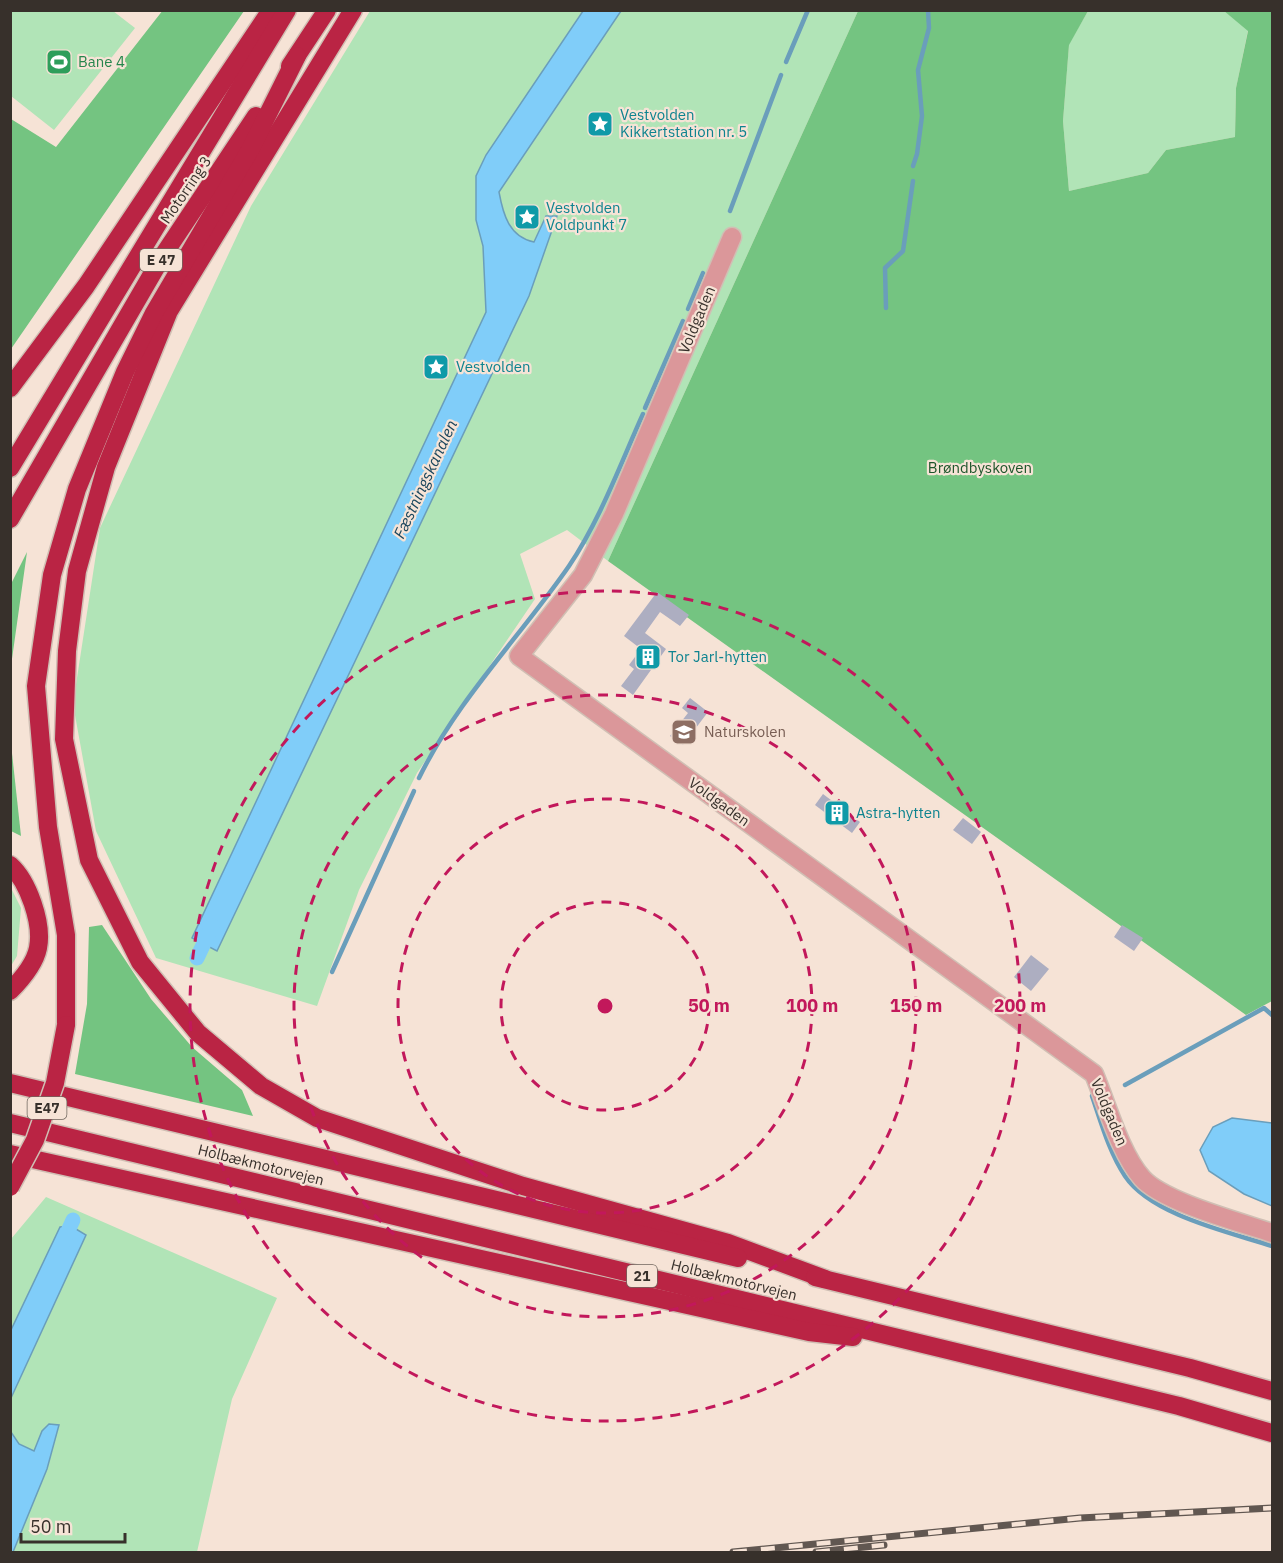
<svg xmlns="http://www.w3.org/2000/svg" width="1283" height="1563" font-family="'IBM Plex Sans',sans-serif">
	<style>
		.green { fill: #b1e4b7 }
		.forest { fill: #74c481 }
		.water { fill: #80cdf9; stroke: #6a9ebb; stroke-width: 1.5 }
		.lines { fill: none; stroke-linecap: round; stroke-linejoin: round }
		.stream { stroke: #6a9ebb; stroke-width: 4.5 }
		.canal { stroke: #80cdf9; stroke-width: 15 }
		.building { fill: #adaec1 }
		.minor-casing { stroke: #d0bfb4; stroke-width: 21 }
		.highway-casing { stroke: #d0bfb4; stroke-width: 21 }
		.minor { stroke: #db979a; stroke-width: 18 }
		.highway { stroke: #ba2444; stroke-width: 18 }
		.rail-casing { stroke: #615751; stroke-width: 7 }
		.rail { stroke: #f6e3d6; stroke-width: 4.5; stroke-dasharray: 14; stroke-linecap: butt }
		.highway-bridge-casing { stroke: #d0bfb4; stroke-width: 21; stroke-linecap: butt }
		.highway-bridge { stroke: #ba2444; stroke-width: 18 }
		.ring { fill: none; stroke: #c2185b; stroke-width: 3; stroke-dasharray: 10 8 }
		.labels { text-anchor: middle; stroke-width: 4.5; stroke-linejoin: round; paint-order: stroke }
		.shield { fill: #f6e3d6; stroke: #70665e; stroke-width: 1.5 }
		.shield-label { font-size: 14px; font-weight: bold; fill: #37302b }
		.leisure-label { font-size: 15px; fill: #27864d; stroke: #f6e3d6; text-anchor: start }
		.culture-label { font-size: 15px; fill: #0d838f; stroke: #f6e3d6; text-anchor: start }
		.street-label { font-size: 15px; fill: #37302b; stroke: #f6e3d6 }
		.park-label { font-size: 15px; fill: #1d552a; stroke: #f6e3d6 }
		.education-label { font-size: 15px; fill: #785e54; stroke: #f6e3d6; text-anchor: start }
		.water-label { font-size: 16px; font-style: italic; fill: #1c475e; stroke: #f6e3d6 }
		.centre { fill: #c2185b; stroke: #f6e3d6; stroke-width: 3 }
		.ring-label { font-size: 18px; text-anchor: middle; font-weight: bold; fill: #c2185b; stroke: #f6e3d6; stroke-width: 4.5; stroke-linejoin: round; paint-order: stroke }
	</style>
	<rect width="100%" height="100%" fill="#f6e3d6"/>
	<!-- green -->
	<g class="green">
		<polygon points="10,11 113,11 135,28 54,130 11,96"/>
		<polygon points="370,11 858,11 608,561 567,530 520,554 535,599 417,773 359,890 317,1006 156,958 96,831 73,704 100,528 251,206"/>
		<polygon points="1088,11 1224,11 1248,30 1236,88 1235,137 1166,150 1148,173 1069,191 1063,121 1069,44"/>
		<polygon points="11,888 21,908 17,956 11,966"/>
		<polygon points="46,1197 277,1298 232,1399 197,1552 11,1552 11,1239"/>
	</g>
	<!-- forest -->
	<g class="forest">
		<polygon points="163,10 244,11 11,349 11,119 56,147"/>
		<polygon points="858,11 1088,11 1069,45 1063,121 1069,191 1148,173 1166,150 1235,137 1236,88 1248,31 1224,11 1272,11 1272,1001 1246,1015 608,561"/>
		<polygon points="27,552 11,666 11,704 11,584"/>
		<polygon points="11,744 21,836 11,831"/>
		<polygon points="102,925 151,999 192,1047 242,1090 253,1116 75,1074 87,1004 89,927"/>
	</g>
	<!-- water -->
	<g class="water">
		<path d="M583,11H621L499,192C503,214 509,237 534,242L546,216H557L529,296L217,951L192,938L486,312L483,246L476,220V176L486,155Z"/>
		<polygon points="1232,1118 1272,1123 1272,1206 1244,1194 1209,1171 1200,1150 1213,1127"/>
		<polygon points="71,1226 86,1235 11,1398 11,1330 60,1227"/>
		<polygon points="49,1424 59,1425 47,1469 13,1552 11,1552 11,1432 19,1444 34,1451 42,1431"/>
	</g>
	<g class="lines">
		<!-- stream -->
		<g class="stream">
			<polyline points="786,62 808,10"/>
			<polyline points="913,166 917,154 922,116 918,70 929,28 928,10"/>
			<polyline points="730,211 781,75"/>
			<polyline points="886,308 885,268 903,251 913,181"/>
			<polyline points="688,309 703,273"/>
			<polyline points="645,408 683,321"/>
			<path d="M419,778C457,700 520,637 569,566C600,520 620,465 643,414"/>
			<polyline points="332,972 414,791"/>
			<polyline points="1125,1085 1264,1008 1272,1015"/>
			<path d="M1092,1096C1101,1122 1109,1152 1125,1176C1151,1215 1229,1232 1272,1246"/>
		</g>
		<!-- canal -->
		<g class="canal">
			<polyline points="197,958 212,926"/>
			<polyline points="62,1244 73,1220"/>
		</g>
	</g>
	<!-- building -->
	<g class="building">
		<polygon points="657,592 689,615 680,626 660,612 645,633 666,649 633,695 621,686 634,669 629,665 641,649 624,636"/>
		<polygon points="690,698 708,712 683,745 670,736 688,713 682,708"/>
		<polygon points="823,794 860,822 852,833 815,805"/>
		<polygon points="963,818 981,832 972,844 953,830"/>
		<polygon points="1122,925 1143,938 1134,951 1114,937"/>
		<polygon points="1031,955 1049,969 1031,991 1014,977"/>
	</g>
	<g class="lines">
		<!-- minor casing -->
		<g class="minor-casing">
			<path id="minor" d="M732,237L614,514L583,575L519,656L1094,1074C1107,1105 1120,1153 1142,1178C1163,1202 1240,1222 1272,1233"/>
		</g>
		<!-- highway casing -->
		<g class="highway-casing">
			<g id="highway">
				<polyline points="353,10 169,311 106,467 77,571 67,651 64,739 89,860 140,962 198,1033 261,1086 317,1118 523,1186 728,1243 825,1279"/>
				<polyline points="290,66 327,10"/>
				<polyline points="10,388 86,286 271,10"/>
				<polyline points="10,468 287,10"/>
				<polyline points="10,519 162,257 256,116"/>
				<path d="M10,865C28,881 43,923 38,948C35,963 21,980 10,991"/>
				<polyline points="66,1025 66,935 48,827 36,686 52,575 77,489 125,372 154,313 250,150 297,56"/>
				<polyline points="10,1083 738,1258"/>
				<polyline points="10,1123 1179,1406 1272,1433"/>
				<polyline points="10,1154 809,1332 853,1337"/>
				<polyline points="815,1277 1190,1368 1272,1391"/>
			</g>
		</g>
		<!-- minor -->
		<use href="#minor" class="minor"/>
		<!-- highway -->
		<use href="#highway" class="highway"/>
		<!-- rail casing -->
		<g class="rail-casing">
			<g id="rail">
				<polyline points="733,1552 1080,1518 1272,1508"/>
				<polyline points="816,1552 884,1545"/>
			</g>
		</g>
		<!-- rail -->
		<use href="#rail" class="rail"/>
		<!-- highway-bridge casing -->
		<g class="highway-bridge-casing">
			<polyline id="highway-bridge" points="10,1187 35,1140 55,1083 66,1025"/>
		</g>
		<!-- highway-bridge -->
		<use href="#highway-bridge" class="highway-bridge"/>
	</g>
	<!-- distance rings -->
	<g class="ring">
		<circle cx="605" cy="1006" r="104"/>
		<circle cx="605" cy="1006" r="207"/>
		<circle cx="605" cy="1006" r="311"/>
		<circle cx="605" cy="1006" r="415"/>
	</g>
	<!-- icons -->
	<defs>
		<g id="stadium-square" transform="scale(1.35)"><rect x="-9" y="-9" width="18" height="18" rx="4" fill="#2e9e5b" stroke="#f6e3d6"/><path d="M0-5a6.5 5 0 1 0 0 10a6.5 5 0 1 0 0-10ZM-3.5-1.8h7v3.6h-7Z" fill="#fff"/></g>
		<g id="sight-square" transform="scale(1.35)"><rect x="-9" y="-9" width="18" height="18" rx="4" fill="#0f9aa8" stroke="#f6e3d6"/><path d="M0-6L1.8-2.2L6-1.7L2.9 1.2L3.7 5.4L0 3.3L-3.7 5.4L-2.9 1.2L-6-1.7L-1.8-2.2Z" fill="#fff"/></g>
		<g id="building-square" transform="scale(1.35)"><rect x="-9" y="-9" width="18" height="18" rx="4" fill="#0f9aa8" stroke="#f6e3d6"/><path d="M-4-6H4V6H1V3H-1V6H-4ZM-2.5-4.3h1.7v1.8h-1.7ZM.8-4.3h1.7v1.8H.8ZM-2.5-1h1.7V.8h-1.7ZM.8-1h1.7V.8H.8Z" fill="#fff"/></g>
		<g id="school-square" transform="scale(1.35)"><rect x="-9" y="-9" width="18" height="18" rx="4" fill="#8d6e63" stroke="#f6e3d6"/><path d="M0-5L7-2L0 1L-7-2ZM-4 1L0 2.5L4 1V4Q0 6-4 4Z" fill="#fff"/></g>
	</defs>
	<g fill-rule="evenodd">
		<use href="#stadium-square" x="59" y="62"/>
		<use href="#sight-square" x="600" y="124"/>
		<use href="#sight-square" x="527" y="217"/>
		<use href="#sight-square" x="436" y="367"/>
		<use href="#building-square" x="648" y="657"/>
		<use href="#school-square" x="684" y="732"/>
		<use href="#building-square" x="837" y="813"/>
	</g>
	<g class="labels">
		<!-- shield labels -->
		<g class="shield">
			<rect x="140" y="249" width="42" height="22" rx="4.5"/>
			<rect x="27.5" y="1097" width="39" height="22" rx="4.5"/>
			<rect x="627" y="1265" width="30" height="22" rx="4.5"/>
		</g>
		<g class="shield-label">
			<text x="161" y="265">E 47</text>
			<text x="47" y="1113">E47</text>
			<text x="642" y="1281">21</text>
		</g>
		<!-- leisure labels -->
		<g class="leisure-label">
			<text x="78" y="67">Bane 4</text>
		</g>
		<!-- culture labels -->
		<g class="culture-label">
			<text x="620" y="120">Vestvolden<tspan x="620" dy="17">Kikkertstation nr. 5</tspan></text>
			<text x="546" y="213">Vestvolden<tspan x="546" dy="17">Voldpunkt 7</tspan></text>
			<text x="456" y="372">Vestvolden</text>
			<text x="668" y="662">Tor Jarl-hytten</text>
			<text x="856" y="818">Astra-hytten</text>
		</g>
		<!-- street labels -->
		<g class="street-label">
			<text transform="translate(186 190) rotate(-56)" y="5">Motorring 3</text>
			<text transform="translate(697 320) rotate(-67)" y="5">Voldgaden</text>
			<text transform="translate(719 802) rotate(36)" y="5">Voldgaden</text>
			<text transform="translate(1109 1112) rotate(67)" y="5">Voldgaden</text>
			<text transform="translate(261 1165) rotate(14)" y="5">Holbækmotorvejen</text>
			<text transform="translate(734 1280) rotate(14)" y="5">Holbækmotorvejen</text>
		</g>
		<!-- park labels -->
		<g class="park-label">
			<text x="980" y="473">Brøndbyskoven</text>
		</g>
		<!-- education labels -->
		<g class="education-label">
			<text x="704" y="737">Naturskolen</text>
		</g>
		<!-- water labels -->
		<g class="water-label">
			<text transform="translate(425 479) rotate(-65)" y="6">Fæstningskanalen</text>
		</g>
	</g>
	<circle cx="605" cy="1006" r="9" class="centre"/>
	<g class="ring-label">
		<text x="709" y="1012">50 m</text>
		<text x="812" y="1012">100 m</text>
		<text x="916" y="1012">150 m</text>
		<text x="1020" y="1012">200 m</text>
	</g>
	<!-- border -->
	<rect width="1283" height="1563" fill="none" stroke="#37302b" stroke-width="24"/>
	<!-- scale -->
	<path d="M21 1533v9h104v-9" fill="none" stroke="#37302b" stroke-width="3"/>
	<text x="30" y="1533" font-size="18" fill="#37302b" stroke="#f6e3d6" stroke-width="4.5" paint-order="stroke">50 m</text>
</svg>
